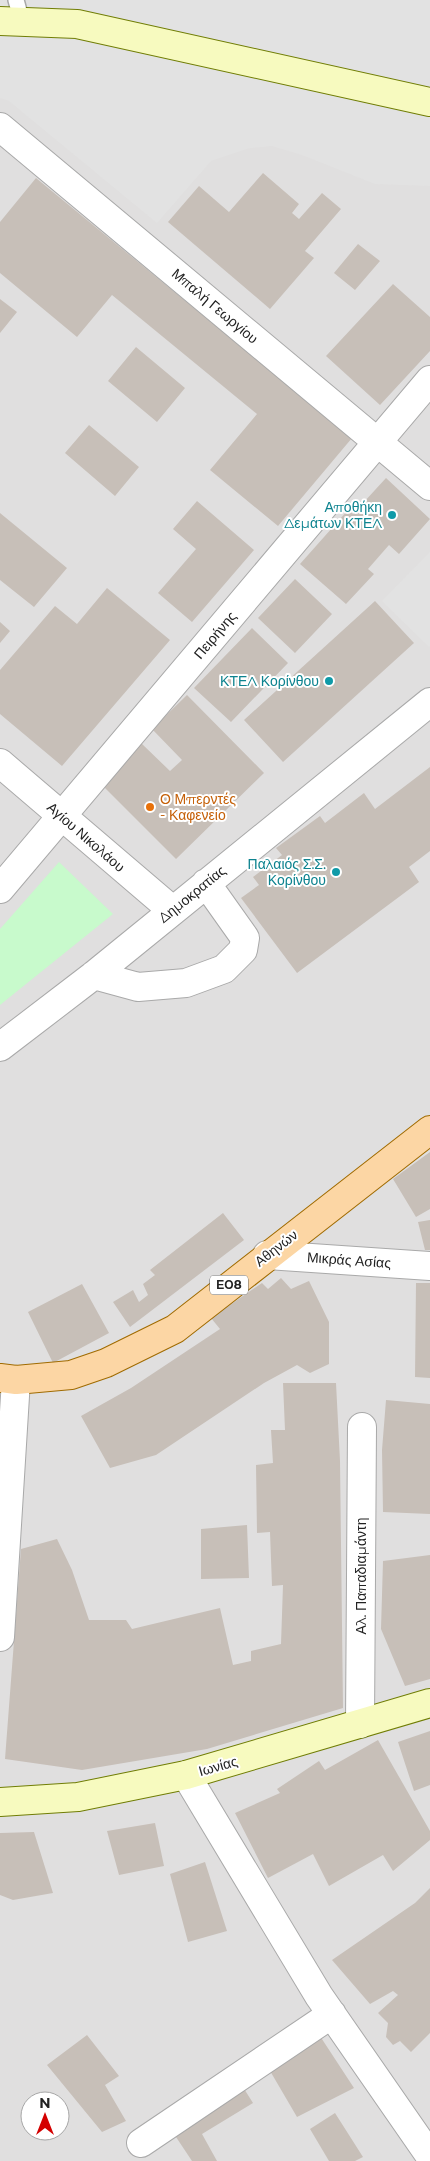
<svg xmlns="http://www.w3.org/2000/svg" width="430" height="2161" viewBox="0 0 430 2161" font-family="Montserrat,sans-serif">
	<rect width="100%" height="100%" fill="#f2efe9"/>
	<!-- residential -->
	<path fill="#e0dfdf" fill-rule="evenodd" d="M0,95L430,150V2161H0ZM30,2101H60V2131H30Z"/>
	<!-- park -->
	<path fill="#c8facc" d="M59,862L113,914L0,1005V929Z"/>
	<!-- parking -->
	<path fill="#e2e2e2" d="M0,0H430V186L375,184L302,155L272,146L250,148L211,161L157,223L9,101L0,98Z
		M430,552V646L429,647L382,601Z"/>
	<!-- building -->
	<path fill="#c7bfb8" d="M263,173L299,204L292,213L299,219L322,193L341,209L305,251L314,258L270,309L168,222L199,186L229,212Z
		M36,178L352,438L278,526L210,470L257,414L112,295L77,337L0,273V222Z
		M358,244L380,261L355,290L334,273Z
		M393,284L430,317V351L380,405L326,356Z
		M0,299L17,312L0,333Z
		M136,347L185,388L157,422L108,381Z
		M89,425L139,467L115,496L65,453Z
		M386,478L430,519L399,554L389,545L368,569L374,574L346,604L300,564L348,510L353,514Z
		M197,501L254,550L192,622L158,593L196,549L173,529Z
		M0,513L67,568L34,607L0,580Z
		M295,579L332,614L295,653L258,618Z
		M107,588L170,640L62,766L0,714V670L55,606L77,624Z
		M375,601L414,643L283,762L244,720Z
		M0,622L10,631L0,643Z
		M252,628L288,663L231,722L194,688Z
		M187,695L264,773L176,859L100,783L141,743L170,771L182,760L152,729Z
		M430,767V851L409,867L419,882L297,973L241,898L259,885L253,877L282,855L276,848L320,816L325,823L364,793L375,809Z
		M430,1152V1209L416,1217L393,1179Z
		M223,1213L244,1240L130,1327L113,1302L133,1290L139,1302L148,1295L143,1284L155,1275L150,1270Z
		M430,1220V1250H425L418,1222Z
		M281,1278L291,1289L309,1281L329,1322V1364L310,1373L297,1365L264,1383L156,1455L110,1468L81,1416L131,1388L220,1329L211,1318L262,1283L268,1289Z
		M416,1283H430V1378L415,1377Z
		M82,1284L109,1333L53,1363L28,1312Z
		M283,1383H336L340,1461L343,1708L207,1749L82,1770L5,1759L21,1549L57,1539L72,1570L89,1620H126L132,1629L220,1608L233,1665L251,1661V1651L281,1644L283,1585L272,1586L270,1532L257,1533L256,1465L273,1463L271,1430H285Z
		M386,1400L430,1404V1514L383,1512L382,1450Z
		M247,1525L249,1578L201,1579V1529Z
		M430,1555V1679L405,1686L381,1629L383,1561Z
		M430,1731V1785L414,1791L398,1742Z
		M378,1740L430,1831V1840L393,1871L383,1855L329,1886L313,1854L268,1878L235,1813L280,1793L277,1789L319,1761L325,1770Z
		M155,1823L164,1866L119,1875L107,1831Z
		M34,1832L53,1893L13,1900L0,1895V1833Z
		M205,1862L227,1931L188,1942L170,1874Z
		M430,1888V2033L411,2052L400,2041L393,2045L386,2037L388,2023L378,2013L398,1995L393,1991L370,2004L332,1960L415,1903Z
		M318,2033L354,2088L297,2117L266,2064Z
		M87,2035L119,2076L105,2085L126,2121L102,2132L47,2065Z
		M241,2084L253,2103L202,2134L217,2161H192L172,2131Z
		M335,2113L363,2157L355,2161H329L310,2129Z"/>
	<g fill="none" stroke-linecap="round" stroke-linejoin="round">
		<!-- lane casing -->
		<g stroke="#a9a9a9" stroke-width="18">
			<path id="lane" d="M16,0L22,22"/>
		</g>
		<!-- street casing -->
		<g stroke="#a9a9a9" stroke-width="30">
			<path id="street" d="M0,127L430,486
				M0,763L172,910
				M0,889L430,380
				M94,975L138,987L186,983L224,969L243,950L245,938L206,883
				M0,1047L94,975L430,702
				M267,1255L430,1266
				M0,1637L16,1380
				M360,1724L362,1427
				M186,1775L319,1996L430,2156
				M141,2143L332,2014"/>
		</g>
		<!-- secondary casing -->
		<g stroke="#707d05" stroke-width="30">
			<path id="secondary" d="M0,21L77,24L430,102
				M0,1802L78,1797L186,1775L430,1703"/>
		</g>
		<!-- primary casing -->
		<g stroke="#a06b00" stroke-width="30">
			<path id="primary" d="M0,1378L16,1380L71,1375L106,1363L175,1329L430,1130"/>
		</g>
		<!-- lane -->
		<use href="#lane" stroke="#fff" stroke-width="15"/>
		<!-- street -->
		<use href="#street" stroke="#fff" stroke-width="28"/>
		<!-- secondary -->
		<use href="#secondary" stroke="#f7fabf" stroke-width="28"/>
		<!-- primary -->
		<use href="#primary" stroke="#fcd6a4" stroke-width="28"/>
	</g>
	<!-- markers -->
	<g fill="#0f9aa8" stroke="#fff" stroke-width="2">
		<circle cx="392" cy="515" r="5"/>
		<circle cx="329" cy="681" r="5"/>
		<circle cx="336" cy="872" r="5"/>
	</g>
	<circle fill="#e8710a" stroke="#fff" stroke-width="2" cx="150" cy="807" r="5"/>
	<g text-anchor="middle" stroke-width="4" stroke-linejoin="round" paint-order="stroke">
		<!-- shield labels -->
		<rect fill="#fff" stroke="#646464" stroke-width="1" x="210" y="1275.5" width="38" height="19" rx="4"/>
		<g font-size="12" font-weight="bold" fill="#222">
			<text x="229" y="1289">ΕΟ8</text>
		</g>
		<!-- street labels -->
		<g font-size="14" fill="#222" stroke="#fff">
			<text transform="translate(215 306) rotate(40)" y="5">Μπαλή Γεωργίου</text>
			<text transform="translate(215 635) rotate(-50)" y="5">Πειρήνης</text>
			<text transform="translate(86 837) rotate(41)" y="5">Αγίου Νικολάου</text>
			<text transform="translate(192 894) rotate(-39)" y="5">Δημοκρατίας</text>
			<text transform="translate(276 1248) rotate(-38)" y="5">Αθηνών</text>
			<text transform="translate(349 1260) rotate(4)" y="5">Μικράς Ασίας</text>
			<text transform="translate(361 1576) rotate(-90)" y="5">Αλ. Παπαδιαμάντη</text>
			<text transform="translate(218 1766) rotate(-16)" y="5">Ιωνίας</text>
		</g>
		<!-- culture labels -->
		<g font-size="14" fill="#0d838f" stroke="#fff" text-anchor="end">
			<text x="382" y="512">Αποθήκη<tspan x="382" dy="16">Δεμάτων ΚΤΕΛ</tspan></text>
			<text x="319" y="686">ΚΤΕΛ Κορίνθου</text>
			<text x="326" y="869">Παλαιός Σ.Σ.<tspan x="326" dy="16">Κορίνθου</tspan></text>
		</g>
		<!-- food labels -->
		<g font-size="14" fill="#c56008" stroke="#fff" text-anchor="start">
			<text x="160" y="804">Ο Μπερντές<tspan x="160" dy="16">- Καφενείο</tspan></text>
		</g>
	</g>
	<!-- north arrow -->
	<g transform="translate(45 2116)"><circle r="24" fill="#ffffff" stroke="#a7a7a7"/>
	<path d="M0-4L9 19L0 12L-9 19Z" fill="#d40000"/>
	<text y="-8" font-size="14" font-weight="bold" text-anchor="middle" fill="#222222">N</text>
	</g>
</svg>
